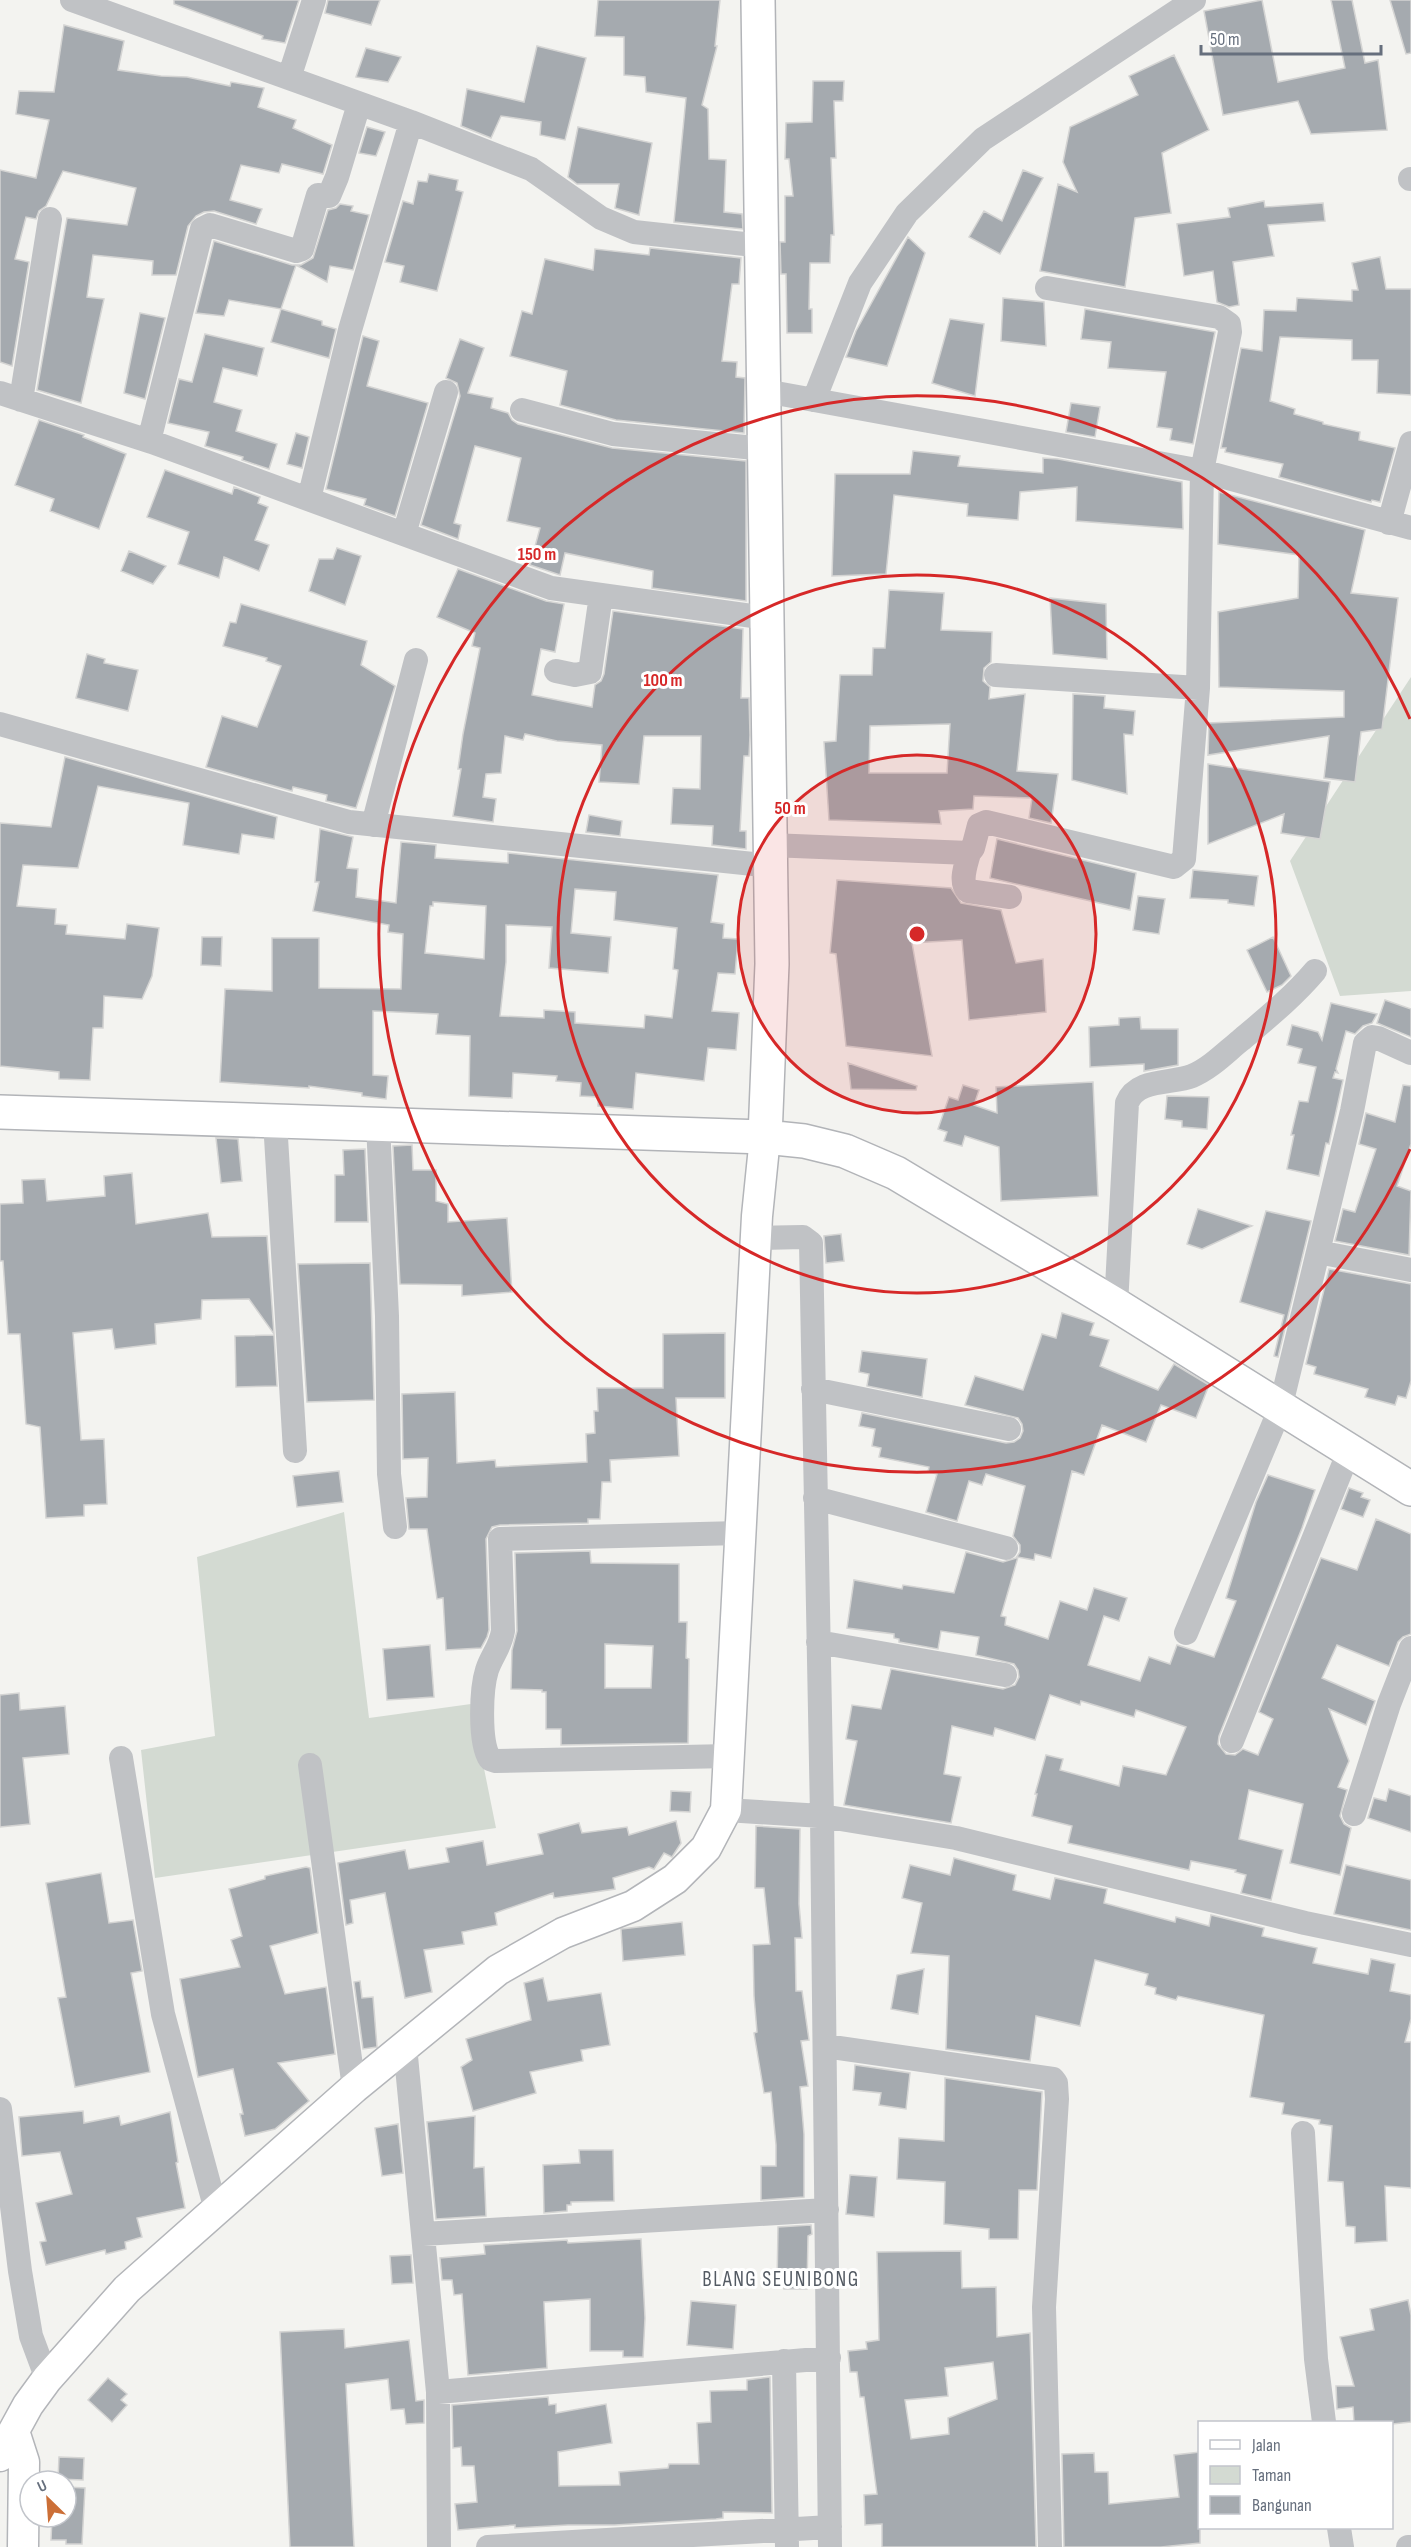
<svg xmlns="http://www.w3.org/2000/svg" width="1411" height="2547" viewBox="0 0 1411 2547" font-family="'Sofia Sans Condensed',sans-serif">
	<rect width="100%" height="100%" fill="#f3f3f0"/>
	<!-- green -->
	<path fill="#d3dad2" d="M1411,677V991L1340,996L1290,861Z
		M344,1512L369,1718L471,1704L496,1828L155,1878L141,1750L215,1736L197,1557Z"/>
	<!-- building -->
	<path fill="#a5aaaf" stroke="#d4d4d3" stroke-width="1.5" fill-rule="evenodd" d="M174,0H299L285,43L262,39L263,36L174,4Z
		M328,0H380L371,25L325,13Z
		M598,0H720L715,46H717L702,105L708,109L709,159L726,160L724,212L742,214L743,229L674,222L686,98L646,92L645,77L624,75V37L595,36Z
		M1262,0L1278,82L1345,68L1331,0H1352L1365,63L1378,60L1387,130L1311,134L1298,101L1223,115L1204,11Z
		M1390,0H1411V53L1406,54Z
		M64,25L124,41L118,70L161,76L187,77L230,86L231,82L264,88L258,107L296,120L293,128L332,145L323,174L282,164L279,173L241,165L230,200L262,209L256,224L214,211L204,212L196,216L188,226L176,275H152L153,261L93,255L87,297L104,299L81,403L37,390L67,218L127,225L136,188L63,171L46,206L39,211L36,219L26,217L15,259L29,262L12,366L0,362V170L36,178L49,120L16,114L19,91L54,92Z
		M537,46L586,58L565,140L540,135L541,122L501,116L491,138L461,126L467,89L524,102Z
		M366,48L401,57L388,82L356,77Z
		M1174,55L1209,130L1162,153L1171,213L1135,218L1125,287L1040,271L1058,184L1077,192L1063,162L1070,127L1138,95L1129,76Z
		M813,81H844L843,101H834L836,158H831L834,235H831L830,263H810L809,309H812V333H787L786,274H781L780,242H785V196H793L789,159H785L786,123L812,122Z
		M367,127L385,132L376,156L359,153Z
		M578,127L652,143L639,215L615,208L619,184H577L568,177Z
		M1023,170L1043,178L1000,254L969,237L984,211L1002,221Z
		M429,174L458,180L456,190L463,192L437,291L400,282L404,266L385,262L403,201L413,204L418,181L427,182Z
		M1264,201L1265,207L1323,203L1325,221L1268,225L1274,256L1233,262L1239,305L1229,307L1217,302L1213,271L1184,276L1177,224L1230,217L1228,208Z
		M340,204L353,206L351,211L369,215L353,270L330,266L327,282L296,265L281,309L229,300L224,316L196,313L214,241L292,265H301L313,258L328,210L336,208Z
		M908,237L925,253L887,366L846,357L856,331Z
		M650,248L741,258L739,284H732L722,361L737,362L736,377L745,378L744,433L616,420L560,405L567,371L510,356L522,311L532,314L545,259L593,270L595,249L649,255Z
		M1380,257L1386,289H1411V395L1377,393L1378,360H1352V340L1280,337L1270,401L1295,409L1294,414L1323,422V424L1360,432L1359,440L1395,448L1380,502L1372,500L1371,502L1279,477L1283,464L1225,452L1226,448H1221L1241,348L1262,351L1264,310L1296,311L1297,298L1352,301V290H1358L1352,263Z
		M1003,298L1044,302L1046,346L1001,341Z
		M281,309L322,321V325L336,329L329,358L271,342Z
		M1085,309L1215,332L1193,444L1170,440L1172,429L1157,427L1166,372L1108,368L1111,342L1081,339Z
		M140,313L165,318L145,399L124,393Z
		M950,319L984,324L975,396L932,383Z
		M205,334L264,348L257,376L223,368L214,402L242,410L236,431L277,444L269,469L242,460L243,457L205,446L209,432L168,423L179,379L192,382Z
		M363,336L379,341L367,386L428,403L395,516L364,505L366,499L326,489Z
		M460,339L484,348L468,393L493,398L491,408L508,413L512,420L518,424L612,448L746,461V601L652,588L653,571L565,553L560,575L530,565L540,528L507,521L521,458L495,451L475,446L454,523L461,525L458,539L421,525L460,396L457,383L446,378Z
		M1071,403L1100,407L1095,437L1066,432Z
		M39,420L84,435L83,437L126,454L99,529L50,511L54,499L15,485Z
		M296,433L309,437L302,468L287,464Z
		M913,451L960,456L958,466L1043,473V458L1058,459L1182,482L1183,529L1076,521L1077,487L1020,492L1018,520L967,516L968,504L894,495L886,574L832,576L835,474H910Z
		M165,470L232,494L234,487L260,497L258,503L268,507L255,540L269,545L259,571L224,557L219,578L178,564L189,532L147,517Z
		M1219,492L1365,530L1351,593L1398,598L1382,729L1361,732L1355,782L1324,778L1329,736L1208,755L1209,723L1344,717V691L1219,687L1218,612L1298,598L1299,555L1218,544Z
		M337,548L361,556L345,605L309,591L319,559H333Z
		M129,551L166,566L153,584L121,571Z
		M458,569L546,601L564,604L555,652L541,649L532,695L592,707L595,685L601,681L604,674L613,611L743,629L741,698H749L750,735L749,756H744L740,831H746V849L712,845L713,826L671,824L673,788L700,789L701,736H644L639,784L599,782L602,745L557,741L525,734L523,740L505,736L501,773L486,774L483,797L496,799L493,822L453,816L461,769H458L463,734L480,648L472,646L475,633L437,617Z
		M889,590L944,593L941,630L992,632L991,662L984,668L983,681L990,687L989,699L1025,694L1017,771L1058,774L1051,823L1029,818L1032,798L974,796L973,809L939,811L941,824L829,820L824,742L836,741L840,675H872L873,648H885ZM950,724L947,773H869L870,726Z
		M1050,598L1106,604L1107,659L1053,654Z
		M241,604L367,641L361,665L395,686L356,808L326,801L327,795L293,787L292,791L206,767L222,716L257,727L281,666L266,661L267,658L223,646L230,622L236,623Z
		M87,654L105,659L104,663L138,670L128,711L76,698Z
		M1073,694L1105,696L1104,708L1135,711L1133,735L1124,734L1127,794L1072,780Z
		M65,757L277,817L274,839L242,834L239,854L183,845L189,803L98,786L78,868L23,865L17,906L56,909L55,924L67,925L66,934L125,939L127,924L159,928L152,976L142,999L104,996L103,1028H93L90,1080L59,1079V1072L0,1066V823L51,827Z
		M1208,764L1330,782L1320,839L1281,833L1284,814L1208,844Z
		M589,815L622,821L620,836L586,832Z
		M320,829L353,837L347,868L358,869L356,897L396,903L401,842L436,845L435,858L508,863V853L718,875L711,922L724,924L723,938L738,939L735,974L718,973L712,1011L739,1013L736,1050L708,1048L704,1081L636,1073L633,1109L598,1106V1097L580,1096L581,1083L556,1081L557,1076L513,1073L512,1098L469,1096L470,1036L436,1034L438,1014L373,1011V1075L388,1076L386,1099L362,1096V1093L309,1086V1088L220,1082L225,989L272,991V938H319V988L401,989L403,934L388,932L389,925L313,911L319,882H315ZM575,889L616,892L614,920L677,928L673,969L678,970L672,1018L645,1015L644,1028L575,1023V1012L544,1010V1018L500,1016L506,962V925L552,927L549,968L608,973L611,937L571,933ZM433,902L486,906L484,959L425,953L430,906H433Z
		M997,839L1136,873L1130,910L990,878Z
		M1193,870L1258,876L1254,906L1228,903V900L1190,898Z
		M837,880L951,888L961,903L1001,910L1016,963L1043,959L1046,1012L969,1020L962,940L912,943L932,1056L846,1046L836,954L830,953Z
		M1138,896L1165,899L1159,934L1133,930Z
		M202,937H222L221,966L201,965Z
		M1273,937L1291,976L1282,985L1267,992L1247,950Z
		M1385,1000L1411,1009V1037L1377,1023Z
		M1331,1003L1377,1014L1372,1023L1363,1026L1355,1034L1346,1031L1336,1069L1338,1073L1335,1072L1333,1078L1343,1080L1329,1144L1326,1143L1319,1176L1287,1169L1294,1135H1291L1299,1101L1308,1102L1316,1067L1298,1063L1302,1049L1287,1045L1292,1025L1318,1032L1322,1040Z
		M1140,1017L1141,1029H1178V1065L1144,1071V1064L1090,1067L1089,1027L1119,1025V1018Z
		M848,1063L917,1086L916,1090L851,1089Z
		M1093,1082L1098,1196L1001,1201L999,1147L965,1136L962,1146L944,1141L947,1132L938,1129L949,1097L958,1100L963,1085L979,1090L974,1105L997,1113L996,1087Z
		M1403,1085L1411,1086V1144L1397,1186L1411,1191L1409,1255L1335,1241L1343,1209L1355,1212L1376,1149L1359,1144L1366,1113L1395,1122Z
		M1167,1096L1209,1097L1207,1129L1182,1127V1121L1165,1119Z
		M216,1138L238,1139L242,1181L221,1183Z
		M412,1145L413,1170H436V1201L448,1204V1222L507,1218L512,1292L462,1296V1285L400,1284L393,1146Z
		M365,1149L368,1222H335V1175H344L343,1150Z
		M132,1173L136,1224L208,1213L212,1237L267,1236L274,1334L249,1299L202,1300L201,1319L155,1324L156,1344L115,1349L112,1329L73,1333L81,1440L104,1439L107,1504L84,1505V1516L46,1518L40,1427L26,1424L20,1334H8L3,1261H0V1204L23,1203L22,1180L45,1179L47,1201L105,1196L104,1176Z
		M1198,1209L1252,1226L1202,1249L1187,1244Z
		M1266,1211L1311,1221L1278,1357L1274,1356L1284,1315L1240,1302Z
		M841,1234L844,1261L826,1263L824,1236Z
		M370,1263L374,1400L307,1402L298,1264Z
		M1329,1269L1411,1284V1381L1406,1398L1398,1396L1395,1405L1365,1397L1368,1389L1314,1374L1316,1367L1306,1364Z
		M1062,1313L1094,1323L1090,1335L1109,1340L1100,1366L1158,1390L1174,1364L1209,1385L1196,1418L1161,1405L1146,1442L1102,1425L1084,1475L1072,1471L1051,1558L1035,1554L1034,1560L1018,1557L1001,1616L1006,1617L1005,1625L1048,1639L1060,1601L1087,1610L1094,1588L1127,1598L1119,1621L1104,1616L1088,1665L1140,1681L1149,1657L1170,1664L1177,1645L1214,1657L1236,1601L1226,1598L1256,1502L1268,1475L1315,1490L1302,1528L1219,1736L1218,1744L1226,1754L1235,1755L1243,1749L1258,1755L1273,1719L1259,1712L1321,1558L1357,1570L1376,1519L1411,1534V1634L1403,1637L1398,1642L1389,1666L1337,1645L1322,1678L1375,1701L1366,1725L1329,1709L1349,1761L1338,1787L1347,1790L1340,1816L1344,1824L1351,1828L1340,1875L1290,1863L1303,1804L1249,1790L1239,1839L1283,1850L1271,1900L1241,1893L1246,1875L1235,1872L1236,1870L1191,1861L1189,1870L1068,1843L1072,1826L1032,1816L1037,1794H1035L1046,1755L1063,1759L1060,1770L1119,1786L1123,1766L1166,1775L1186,1727L1136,1710L1134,1717L1081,1701L1080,1705L1050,1695L1035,1740L995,1728L993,1736L952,1726L944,1774L961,1777L951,1823L844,1805L857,1741L846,1739L852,1705L881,1709L891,1669L1003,1689L1015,1685L1019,1677L1018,1670L1014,1664L976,1655L979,1637L941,1631L938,1649L899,1642V1639L894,1638V1634L847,1628L854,1580L902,1589L903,1585L954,1593L966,1552L1003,1562L1016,1558L1020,1552V1545L1013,1536L1025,1486L986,1474L982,1485L969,1481L957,1521L926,1512L937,1474L928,1472L929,1467L879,1457L881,1448L872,1446L875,1429L859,1426L862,1413L1006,1443L1014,1442L1020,1438L1023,1431L1022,1424L1018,1418L965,1405L975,1376L1023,1390L1042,1334L1056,1338Z
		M725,1333V1398H676L679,1456L610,1460L611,1482H602L600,1519H588V1523L500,1525L492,1527L486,1539L489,1630L487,1637L481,1648L446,1650L443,1598L437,1599L427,1529H409L406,1498L427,1497L428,1458L403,1459L402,1394L455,1392L457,1463L495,1460L496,1467L587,1462L586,1434L595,1433L594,1411H598L597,1388H663V1334Z
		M274,1335L277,1386L236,1387L235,1336Z
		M862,1351L927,1359L922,1397L867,1386L869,1374L859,1372Z
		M339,1471L343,1502L297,1507L293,1476Z
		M1349,1488L1363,1493L1361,1497L1370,1500L1363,1517L1341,1509Z
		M590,1551L591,1563L679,1564V1622H687L686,1658L689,1659L688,1743L561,1745V1729H546V1692H542V1690L511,1689L512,1650L517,1631L515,1553ZM605,1644L653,1646L651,1688H605Z
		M430,1645L434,1697L387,1700L383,1649Z
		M19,1693L20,1710L65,1706L69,1754L23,1758L30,1824L0,1827V1695Z
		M1389,1789L1411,1796V1832L1368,1818L1374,1798L1386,1801Z
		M671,1791L691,1792L690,1812L670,1811Z
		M676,1821L681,1843L672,1857L664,1853L654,1869L649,1867L613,1878L615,1889L554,1898L553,1893L495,1913L497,1925L462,1932L464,1944L424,1950L432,1992L405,1998L385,1893L350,1900L353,1923L346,1925L338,1863L405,1850L409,1869L449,1862L446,1848L483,1841L487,1865L543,1854L538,1834L579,1823L582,1833L627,1827L629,1835Z
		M756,1826L800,1829L799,1904L802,1938H795L796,1991H802L809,2040L801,2041L808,2086L800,2087L804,2134V2197L761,2200V2166H776V2145L771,2092L764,2093L754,2033L757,2032L754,1996L753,1945L770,1944L764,1888H755Z
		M954,1858L1016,1875L1013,1890L1050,1899L1055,1878L1107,1889L1104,1903L1175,1922L1176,1917L1209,1926L1211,1915L1264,1928L1262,1936L1317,1948L1313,1963L1368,1974L1371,1959L1395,1964L1390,1991L1411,1995V2019L1405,2042H1411V2188L1385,2186L1387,2241L1355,2243V2227L1346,2226L1343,2182L1328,2181L1332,2126L1319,2124L1320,2120L1282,2114L1284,2103L1250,2097L1264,2015L1178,1996L1176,2000L1155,1994L1156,1988L1145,1985L1148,1974L1095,1960L1080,2026L1036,2016L1030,2061L946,2049L949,1956L911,1953L922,1903L902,1898L910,1865L950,1875Z
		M1346,1865L1411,1880V1930L1334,1914Z
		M306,1867L310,1868L318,1933L270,1946L285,1994L326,1987L335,2054L278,2063L309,2101L275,2129L245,2136L240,2114H243L233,2069L198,2077L180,1979L240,1967L231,1940L242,1936L229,1889L265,1879V1876Z
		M101,1873L109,1923L133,1920L142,1971L131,1973L150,2072L75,2087L58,1998L66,1997L46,1883Z
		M682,1922L685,1955L623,1961L621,1929Z
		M924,1969L918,2014L891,2009L897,1975Z
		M543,1978L548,2001L601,1993L610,2045L581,2050L583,2061L530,2072L536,2093L473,2111L461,2067L472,2060L466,2039L531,2020L524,1983Z
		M360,1981L362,1998L373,1997L377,2047L363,2049L354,1982Z
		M855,2065L910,2073L906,2109L879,2105L881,2093L853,2090Z
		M945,2078L1042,2092L1037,2190H1019L1018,2239H989V2229L944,2224L945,2182L897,2179L899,2138L944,2141Z
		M83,2111L84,2123L119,2116L121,2125L170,2112L178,2162L176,2163L185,2208L137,2218L142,2237L125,2242L126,2249L106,2254L105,2250L46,2265L40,2242L46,2241L36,2203L72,2194L60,2152L22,2156L19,2117Z
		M475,2116L474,2168L484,2167L486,2216L436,2219L427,2122Z
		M398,2124L403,2173L382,2176L375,2128Z
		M579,2150H613L614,2201L571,2202V2205H567V2211L544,2213L543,2165L580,2163Z
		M850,2175L877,2177L874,2217L846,2214Z
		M811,2225L812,2234L808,2236L807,2289H784L782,2284H777L778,2227Z
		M641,2239L645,2318L643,2357H623V2351H590V2299L544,2302L547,2368L468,2375L462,2294L454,2295L452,2280H442L440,2258L485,2254L484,2245L567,2240L568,2243Z
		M961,2251L962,2288L996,2287L997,2337L1030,2333L1036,2547H882V2524L865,2525L864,2495L877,2494L864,2397H860L857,2372H850L848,2351L867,2349L866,2342L879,2340L877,2252ZM993,2362L997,2399L948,2418L949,2434L911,2439L905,2400L948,2396L945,2368Z
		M411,2255L413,2283L392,2284L390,2256Z
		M1408,2300L1411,2315V2422L1392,2424L1354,2422L1353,2407L1337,2409L1336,2386H1354L1340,2337L1374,2330L1370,2309Z
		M691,2301L736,2305L733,2349L687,2345Z
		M344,2329L345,2348L409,2340L416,2401L424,2400V2423L406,2424L404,2409L391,2410L388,2379L346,2384L354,2547H290L280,2332Z
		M770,2377L772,2513L723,2512V2518L716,2519L615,2525H568L515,2528V2525L458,2530L455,2504L477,2502L474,2466H462L461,2447L453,2448L452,2405L548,2397L549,2405L556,2404V2413L606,2404L612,2443L558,2452L559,2486L620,2485L619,2472L668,2468L669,2464H699L697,2423L711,2422L710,2391L747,2390V2380Z
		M108,2378L127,2394L121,2400L127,2405L112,2422L88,2400Z
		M1200,2452V2543L1161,2547H1064L1062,2454L1094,2453L1095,2472H1108L1109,2504L1179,2497L1174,2455Z
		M59,2457L84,2458L83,2480L58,2479Z
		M66,2487L85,2488L82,2544H66V2540H51L52,2517H66Z"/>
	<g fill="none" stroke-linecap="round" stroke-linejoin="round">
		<!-- major casing -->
		<g stroke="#b3b5b9" stroke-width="33">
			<path id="major" d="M14,2431L24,2462L23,2547
				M0,2456L28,2405L47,2379L127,2289L354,2088L498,1970L563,1933L633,1906L675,1879L706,1848L726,1810L757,1216L765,1137"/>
		</g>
		<!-- highway casing -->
		<g stroke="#b2b4b8" stroke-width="36">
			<path id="highway" d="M758,0L772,964L765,1137
				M0,1112L765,1137L804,1141L845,1151L896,1173L1116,1305L1411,1489"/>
		</g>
		<!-- minor -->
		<path stroke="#c0c2c5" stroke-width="24" d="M72,0L411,122L531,169L601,218L634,232L763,246
			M289,78L314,0
			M1410,179H1411
			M765,391L1202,471L1411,528
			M0,393L152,442L551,588L766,618
			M21,400L50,219
			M814,400L860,283L907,213L983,139L1194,0
			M522,410L613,434L765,449
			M149,441L202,229L210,225L296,251L302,249L318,195L329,196L337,177L359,104
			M309,499L350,330L411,122
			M1389,523L1411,443
			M404,534L446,392
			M556,671L575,675L590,672L601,595
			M996,675L1198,688
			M0,724L349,822L772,866
			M373,825L416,660
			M770,845L969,853C966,865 959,882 968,891L1010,897
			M969,853L973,848L979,825L986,822L1174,867L1184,859L1198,688L1202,471L1230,332L1229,324L1219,317L1047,288
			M275,1121L295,1451
			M378,1124L387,1316L389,1474L395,1527
			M756,1238L803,1237L811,1243L822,1816L830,2547
			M1318,1252L1411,1270
			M1116,1305L1127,1103C1137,1078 1172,1084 1192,1076C1211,1068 1226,1052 1241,1040C1267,1018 1293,997 1315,971
			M813,1389L1009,1429
			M815,1498L1006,1548
			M1186,1633L1280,1409L1352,1111L1365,1043L1372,1037L1378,1038L1411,1053
			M818,1642L1005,1675
			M1232,1741L1349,1451
			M729,1756L496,1761L490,1759C479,1743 481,1689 487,1670C492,1655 500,1648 503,1631L500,1539L740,1533
			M121,1758L163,2014L216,2210
			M310,1765L354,2088
			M726,1810L822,1816L956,1838L1305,1923L1411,1945
			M1354,1814L1389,1704L1411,1648
			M405,2046L438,2392L439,2547
			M825,2046L1053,2079L1056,2083L1057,2099L1044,2307L1050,2547
			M0,2109L20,2271L31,2336L47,2379
			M1303,2133L1316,2359L1324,2422
			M423,2234L827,2210
			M784,2361L787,2547
			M438,2392L829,2358
			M1339,2528L1342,2547
			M488,2547L830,2527
			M1408,2547H1411"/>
		<!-- major -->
		<use href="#major" stroke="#fff" stroke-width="30"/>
		<!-- highway -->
		<use href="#highway" stroke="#fff" stroke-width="33"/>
	</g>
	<!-- distance rings -->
	<circle cx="917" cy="934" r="179" fill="#d62828" fill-opacity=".12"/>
	<g fill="none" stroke="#d62828" stroke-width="3">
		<circle cx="917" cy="934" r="179"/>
		<circle cx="917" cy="934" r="359"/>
		<path d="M1410 1149A538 538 0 1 1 1410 719"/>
	</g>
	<g text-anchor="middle" stroke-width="6" stroke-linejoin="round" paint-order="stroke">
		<!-- quarter labels -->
		<g font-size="21" letter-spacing="1.5" fill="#535a63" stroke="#fff">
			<text x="781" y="2286">BLANG SEUNIBONG</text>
		</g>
	</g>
	<circle cx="917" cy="934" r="9" fill="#d62828" stroke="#fff" stroke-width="3"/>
	<g font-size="18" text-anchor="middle" font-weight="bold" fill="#d62828" stroke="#fff" stroke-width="6" stroke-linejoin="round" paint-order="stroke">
		<text x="537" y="560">150 m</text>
		<text x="663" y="686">100 m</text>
		<text x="790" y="814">50 m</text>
	</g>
	<!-- legend -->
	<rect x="1198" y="2421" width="195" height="108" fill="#ffffff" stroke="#c2c5cb" stroke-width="1.5"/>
	<rect x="1210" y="2440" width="30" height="9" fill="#ffffff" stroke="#c2c5cb" stroke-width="1.5"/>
	<text x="1252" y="2451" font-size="18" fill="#666f7d">Jalan</text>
	<rect x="1210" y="2466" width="30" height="18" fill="#d3dad2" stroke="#c2c5cb" stroke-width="1.5"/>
	<text x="1252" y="2481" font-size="18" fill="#666f7d">Taman</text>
	<rect x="1210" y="2496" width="30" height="18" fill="#a5aaaf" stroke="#c2c5cb" stroke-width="1.5"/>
	<text x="1252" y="2511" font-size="18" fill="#666f7d">Bangunan</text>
	<!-- north arrow -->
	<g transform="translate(48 2499) rotate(335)"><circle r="28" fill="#ffffff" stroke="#c2c5cb" stroke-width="1.5"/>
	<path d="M0-4.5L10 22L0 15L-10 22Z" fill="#cc6f37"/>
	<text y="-9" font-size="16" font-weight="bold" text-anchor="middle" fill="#666f7d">U</text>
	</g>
	<!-- scale -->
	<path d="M1201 45v9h180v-9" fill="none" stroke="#666f7d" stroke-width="3"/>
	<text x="1210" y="45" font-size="18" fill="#666f7d" stroke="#ffffff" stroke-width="4.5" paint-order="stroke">50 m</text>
</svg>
